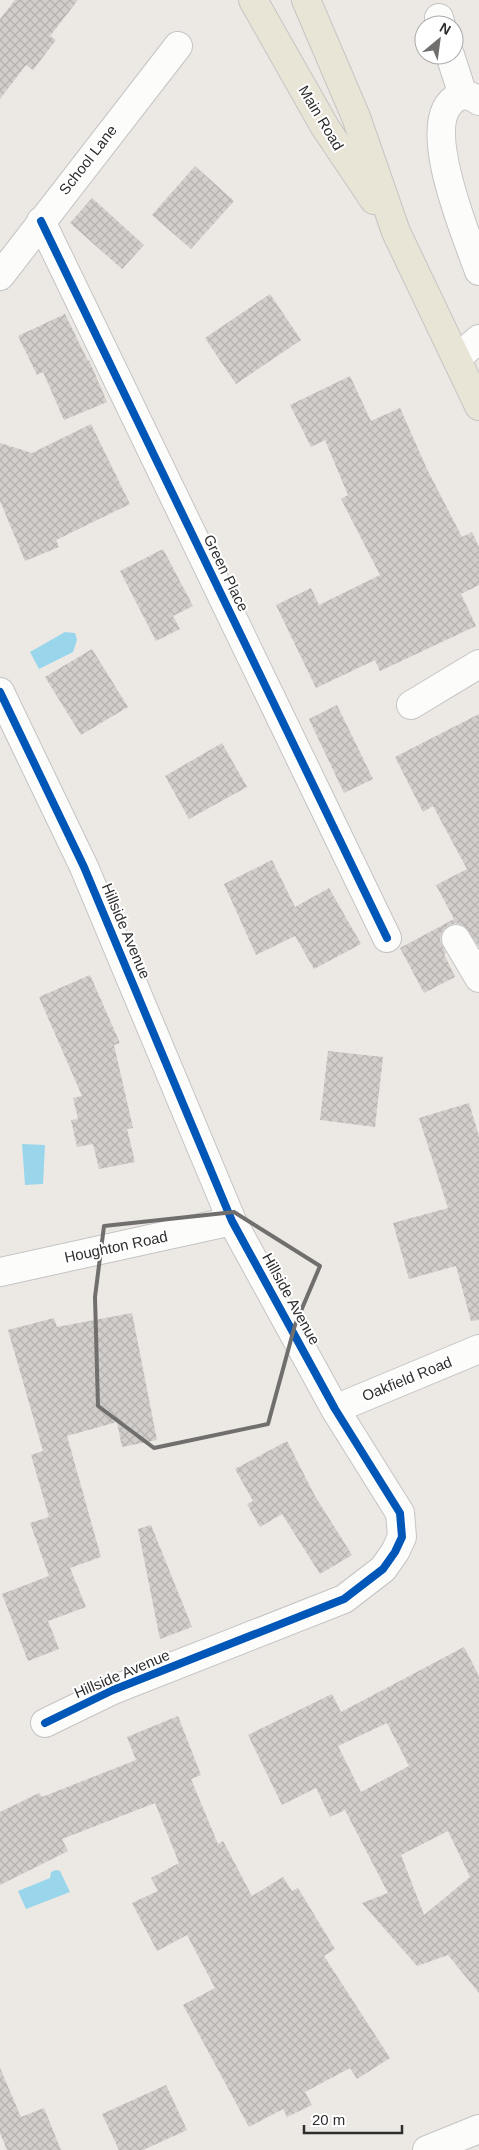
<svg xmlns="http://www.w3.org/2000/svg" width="479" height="2150" viewBox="0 0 479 2150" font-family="Helvetica,sans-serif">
	<defs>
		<pattern id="building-cross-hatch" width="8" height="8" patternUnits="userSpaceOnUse" patternTransform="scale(1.25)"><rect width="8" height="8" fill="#d1cecb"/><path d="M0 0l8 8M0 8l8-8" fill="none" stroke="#b4b1af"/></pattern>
	</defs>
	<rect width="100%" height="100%" fill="#ece8e4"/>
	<!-- water -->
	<path fill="#99d6ec" d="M65,632L75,633L77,640L73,652L39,669L30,652Z
		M22,1144L45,1145L43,1184L25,1185Z
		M56,1870L60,1871L70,1892L26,1909L18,1891L50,1878L51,1872Z"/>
	<!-- building -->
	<path fill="url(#building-cross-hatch)" fill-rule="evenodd" d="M15,0H78L50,36L56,40L33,70L26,65L0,99V19Z
		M195,166L234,201L191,249L152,215Z
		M92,198L144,245L122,269L70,223Z
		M270,294L301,340L236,384L205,338Z
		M65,314L88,361L89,360L107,402L64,420L43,372L37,375L18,336Z
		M350,376L371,421L400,408L427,469L462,537L472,532L479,547V585L461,594L476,626L380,671L375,660L316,688L276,605L311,588L319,605L380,575L341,499L348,495L325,440L311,447L290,405Z
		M91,424L130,504L56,540L59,547L25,561L0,501V443L32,453Z
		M163,549L193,606L173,616L180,629L156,641L120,571Z
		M92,649L128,707L81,735L45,677Z
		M337,705L373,779L344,793L309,719Z
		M479,714V947L464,926L456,923L448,926L442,932L440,940L446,953L444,954L455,977L424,993L400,948L454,919L436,885L467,869L433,806L423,812L395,757Z
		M222,743L247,787L189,819L165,776Z
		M272,860L295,907L329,888L361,944L314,969L295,936L256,955L224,884Z
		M90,975L120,1043L114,1045L133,1128L127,1129L135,1162L99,1169L93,1144L77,1147L71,1120L78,1119L73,1098L82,1096L39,997Z
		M328,1051L383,1057L375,1127L320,1120Z
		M469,1103L479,1136V1320L471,1321L456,1266L409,1279L393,1223L448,1208L419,1118Z
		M132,1313L157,1440L122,1447L117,1422L67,1436L101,1557L70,1568L86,1607L48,1621L59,1649L28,1661L2,1594L49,1576L30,1523L49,1517L31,1455L43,1451L8,1330L54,1318L57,1327Z
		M287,1441L315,1496L352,1555L320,1574L282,1514L260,1527L247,1504L253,1501L235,1469Z
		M151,1525L192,1627L160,1639L138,1529Z
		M464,1647L479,1676V1993L448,1955L417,1966L362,1903L388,1893L345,1810L330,1817L316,1788L282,1805L248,1735L332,1694L341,1712ZM387,1723L409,1766L361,1792L338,1746ZM448,1831L470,1877L424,1915L401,1855Z
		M178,1716L201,1775L191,1779L218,1844L223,1841L252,1896L283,1877L292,1891L298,1888L335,1949L324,1956L390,2058L357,2079L350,2068L305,2092L312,2105L287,2117L283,2109L249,2127L183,2005L215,1988L187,1935L157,1951L132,1903L158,1891L151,1878L179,1863L155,1803L62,1839L68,1851L0,1885V1812L39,1793L42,1797L136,1760L127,1737Z
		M0,2068L21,2117L44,2108L61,2150H7L0,2133Z
		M166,2085L187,2130L143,2150H119L102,2114Z"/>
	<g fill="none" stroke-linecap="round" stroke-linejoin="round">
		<!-- minor casing -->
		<g stroke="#c5c4c5" stroke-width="30">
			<path id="minor" d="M439,18L441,25
				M450,55L463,95
				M479,101C472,96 467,94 458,97C415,118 468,239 479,271
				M41,221L387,938
				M0,276L178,46
				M457,358L479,339
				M0,692L84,867L232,1221L335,1409L400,1513L402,1537L395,1552L383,1569L344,1599L113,1690L45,1723
				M411,705L479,664
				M456,939L479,978
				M0,1272L232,1221
				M335,1409L479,1349
				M427,2150L479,2129"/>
		</g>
		<!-- major casing -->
		<g stroke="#c6c5c4" stroke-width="30">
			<path id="major" d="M253,0L325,127L374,200
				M306,0L356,117L396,232L479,406"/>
		</g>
		<!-- minor -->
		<use href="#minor" stroke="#fcfcfb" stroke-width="28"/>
		<!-- major -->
		<use href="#major" stroke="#e8e4d6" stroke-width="28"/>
		<!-- cycleway casing -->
		<g stroke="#fff" stroke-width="11">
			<path id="cycleway" d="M41,221L387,938
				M0,692L84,867L232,1221L335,1409L400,1513L402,1537L395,1552L383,1569L344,1599L113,1690L45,1723"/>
		</g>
		<!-- cycleway -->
		<use href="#cycleway" stroke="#0057b8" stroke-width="8"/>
	</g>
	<!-- marked area -->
	<path fill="none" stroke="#706f6e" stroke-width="4" stroke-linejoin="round" d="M234,1212L320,1266L295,1325L268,1424L154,1448L98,1406L95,1297L104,1226Z"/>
	<g text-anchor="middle" stroke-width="4" stroke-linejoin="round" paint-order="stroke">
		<!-- street labels -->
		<g font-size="15" fill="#2e2e2e" stroke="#fff">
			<text transform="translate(321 118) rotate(59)" y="5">Main Road</text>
			<text transform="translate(88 160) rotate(-52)" y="5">School Lane</text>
			<text transform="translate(226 573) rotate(64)" y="5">Green Place</text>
			<text transform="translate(126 931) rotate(67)" y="5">Hillside Avenue</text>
			<text transform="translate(116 1247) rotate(-12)" y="5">Houghton Road</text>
			<text transform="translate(291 1299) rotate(61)" y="5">Hillside Avenue</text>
			<text transform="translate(407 1379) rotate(-22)" y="5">Oakfield Road</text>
			<text transform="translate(122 1674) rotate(-23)" y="5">Hillside Avenue</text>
		</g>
	</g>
	<!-- north arrow -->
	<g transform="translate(439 40) rotate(29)"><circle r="24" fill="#ffffff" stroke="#ababab"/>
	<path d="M0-4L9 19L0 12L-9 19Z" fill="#706f6e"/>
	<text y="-8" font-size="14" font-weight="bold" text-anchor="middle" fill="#2e2e2e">N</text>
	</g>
	<!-- scale -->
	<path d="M304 2125v8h98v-8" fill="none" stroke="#2e2e2e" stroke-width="2.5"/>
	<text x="312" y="2125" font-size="15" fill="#2e2e2e" stroke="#ffffff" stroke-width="4" paint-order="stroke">20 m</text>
</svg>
